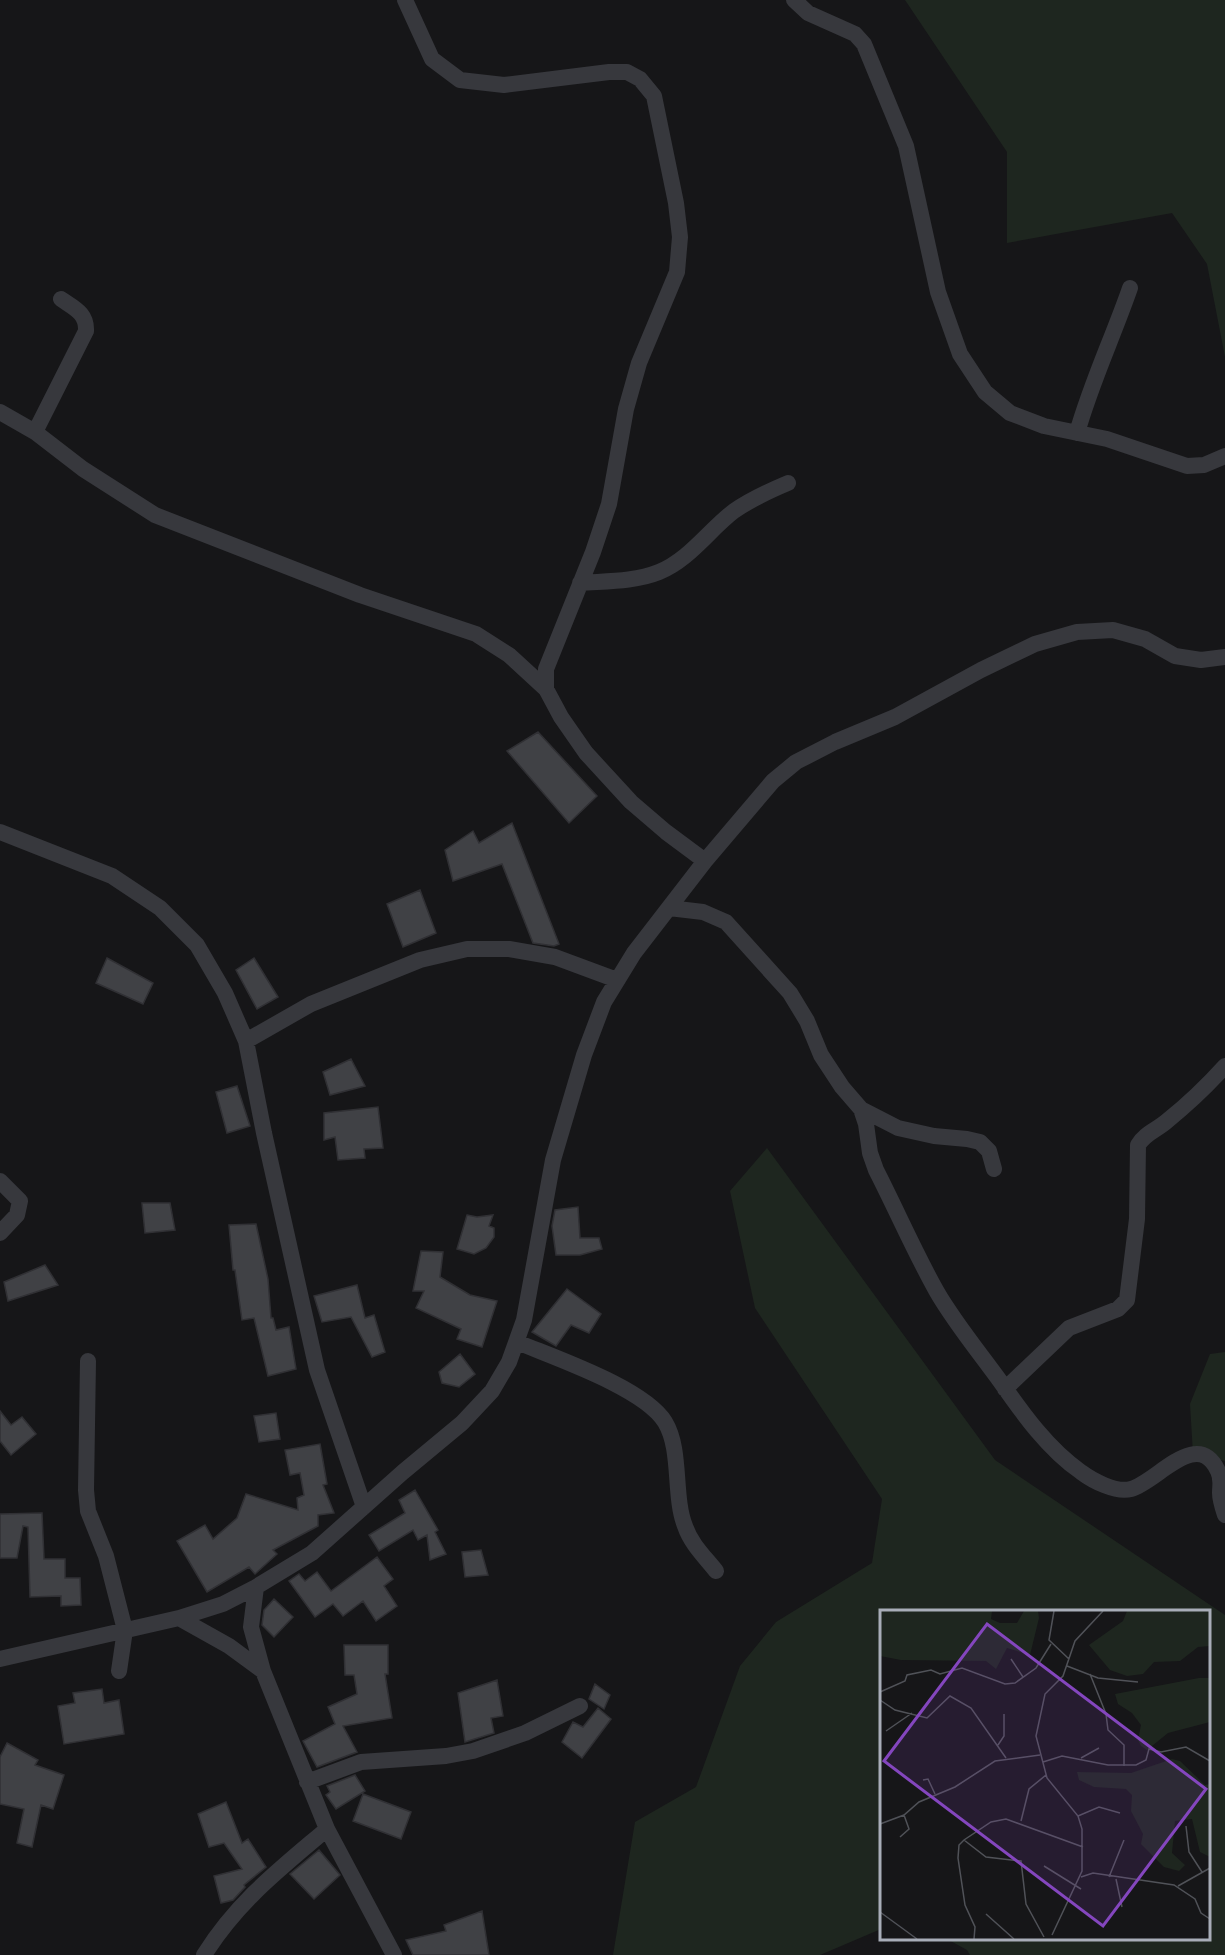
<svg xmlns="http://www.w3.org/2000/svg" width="1225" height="1955" viewBox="0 0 1225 1955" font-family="Roboto,sans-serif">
	<rect width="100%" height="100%" fill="#161618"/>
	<!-- green -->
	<path fill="#1e261f" d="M905,0H1225V357L1207,264L1172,213L1007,243V152Z
		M767,1148L995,1460L1225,1615V1955H970L967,1950L947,1939L1208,1938V1612H882L881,1929L820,1955H613L635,1822L696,1787L740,1666L776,1622L872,1563L882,1499L755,1308L730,1191Z
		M1225,1352V1461L1193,1454L1190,1404L1210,1354Z"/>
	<!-- building -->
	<path fill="#404145" stroke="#303034" stroke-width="1.5" d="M538,732L597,796L569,823L507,751Z
		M512,823L559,944L554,946L533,943L502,864L453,881L445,850L473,831L479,843Z
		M420,890L436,933L403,947L387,904Z
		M107,958L153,983L143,1004L96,983Z
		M254,958L278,997L257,1009L236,970Z
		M351,1059L365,1086L330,1095L323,1072Z
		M237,1086L250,1126L227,1133L216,1092Z
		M378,1107L383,1148L364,1149L365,1158L338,1160L335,1137L324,1140V1113Z
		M142,1203H170L175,1230L145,1233Z
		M578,1207L580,1238H599L602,1249L580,1255H556L552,1226L555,1210Z
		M467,1215L477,1217L493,1215L489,1226L494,1228V1237L486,1248L474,1254L457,1249Z
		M256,1224L268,1279L271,1318H273L276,1330L289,1327L296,1369L268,1376L254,1318L242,1320L235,1270H233L229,1225Z
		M421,1251L443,1252L440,1277L470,1295L497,1301L482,1347L457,1339L461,1329L416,1308L424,1291H413Z
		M45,1265L58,1285L8,1301L4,1282Z
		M357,1285L365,1318L374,1315L385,1352L372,1357L351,1317L322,1322L314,1296Z
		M567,1289L601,1314L589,1333L571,1325L556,1346L532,1332Z
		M460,1354L475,1374L459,1387L442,1383L439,1372Z
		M0,1411L11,1425L22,1417L36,1434L11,1455L0,1441Z
		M276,1413L280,1439L259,1442L254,1416Z
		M320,1444L327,1484L323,1485L334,1513L318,1515V1526L273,1550L277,1554L255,1574L249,1567L207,1592L177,1541L205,1525L213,1539L237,1518L246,1494L298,1510L297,1498L304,1495L300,1473L290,1475L285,1450Z
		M415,1490L438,1530L435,1532L446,1554L430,1560L427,1535L418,1540L413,1530L379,1551L369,1535L405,1513L399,1500Z
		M42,1513L44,1559H65V1578H80L81,1605L61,1606V1596L30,1597L28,1527L23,1526L17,1558H0V1514Z
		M481,1550L488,1575L465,1577L462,1552Z
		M377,1557L393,1579L384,1586L397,1606L376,1621L363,1601L343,1616L333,1604L315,1617L289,1581L299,1574L305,1581L317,1572L331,1591Z
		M274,1599L293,1617L274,1637L262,1625L264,1610Z
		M344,1645H388V1674H385L392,1718L343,1726L357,1752L317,1767L303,1741L335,1724L328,1707L357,1694L354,1675H345Z
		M497,1680L503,1716L491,1718L494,1733L465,1742L458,1693Z
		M595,1684L610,1695L604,1709L589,1699Z
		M102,1689L104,1703L119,1700L124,1734L64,1744L58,1706L75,1703L73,1693Z
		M598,1708L611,1719L582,1758L562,1742L573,1722L583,1727Z
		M7,1743L38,1760L35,1765L64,1775L53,1809L41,1805L32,1847L17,1843L24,1809L0,1804V1757Z
		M355,1775L365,1791L336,1809L326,1795L330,1792L327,1786Z
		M363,1794L411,1812L401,1839L353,1821Z
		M226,1802L242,1843L248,1839L266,1867L244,1885L245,1887L233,1900L221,1903L214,1876L242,1869L224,1843L209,1847L198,1814Z
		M319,1850L340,1875L314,1899L290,1874Z
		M482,1911L489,1955H413L406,1940L446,1931L444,1925Z"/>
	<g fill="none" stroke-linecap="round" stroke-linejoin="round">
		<!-- street -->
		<path stroke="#37383d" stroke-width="16" d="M405,0L432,59L460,80L504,85L609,72H627L640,79L654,96L676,203L680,237L677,272L639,363L626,409L609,504L593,552L546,669V689
			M794,0L808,13L855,34L864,44L906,146L938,292L960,354L985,392L1010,413L1044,426L1107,439L1187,466L1204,465L1225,456
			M0,412L35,432L83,469L155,515L360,595L476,634L509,655L546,689L561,717L586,753L631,802L666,832L705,861
			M35,432L86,331C87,313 74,308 61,299
			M1077,433C1091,383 1113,337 1130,288
			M580,583C606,581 634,582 659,572C689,560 709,530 734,511C751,499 769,491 788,483
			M0,832L112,876L160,908L197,945L225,993L246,1041L264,1133L317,1370L364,1507
			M669,908L703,912L726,922L790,993L807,1021L821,1055L842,1087L861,1109L866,1124L870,1153L876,1170C897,1211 915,1253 937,1292C955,1323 979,1352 1000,1381C1023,1414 1048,1449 1081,1472C1093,1481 1116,1493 1131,1489C1157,1482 1197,1427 1218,1471C1222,1479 1220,1485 1220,1493C1220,1500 1223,1509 1225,1515
			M246,1041L311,1004L420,960L467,949H509L555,957L617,980
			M861,1109L898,1128L934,1136L967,1139L980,1142L989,1151L994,1169
			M0,1181L20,1201L17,1215L0,1233
			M517,1342C555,1358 644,1388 665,1422C682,1450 673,1496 685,1526C691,1544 705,1557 716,1571
			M88,1361L86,1490L88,1511L106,1556L125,1630L119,1671
			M1005,1389L1069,1328L1118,1309L1127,1300L1137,1219L1138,1145C1145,1133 1157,1130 1167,1121C1188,1104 1207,1086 1225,1066
			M256,1587L251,1627L263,1671
			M179,1618L229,1646L263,1671L327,1829L394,1955
			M0,1659L179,1618L223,1604L256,1587L312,1553L403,1472L462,1423L492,1391L509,1362L524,1320L553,1160L584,1055L604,1002L634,953L705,861L773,781L796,762L835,742L895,717L981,670L1035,644L1077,632L1113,630L1145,639L1175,656L1201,660L1225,657
			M307,1782L361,1762L446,1756L473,1751L525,1733L580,1706
			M204,1955C238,1901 280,1869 327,1829"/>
	</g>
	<!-- overview -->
	<g transform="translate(880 1610)">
		<rect width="330" height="330" fill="#161618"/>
		<path d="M0,1H112L111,9L120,13H137L144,1H158L159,8L150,45L127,38L116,59L106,51L21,50L0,46ZM247,1H330V36L318,37L300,51L274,52L263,64L247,66L230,60L209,35L243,11ZM319,68H330V112L288,123L267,140L261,136L258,130L261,115L252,103L238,94L235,84ZM292,149L300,151L325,175L330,174V247L320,242L312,209L295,211L292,243L305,255L299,261L284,257L261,234L263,224L251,201L252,185L246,179L214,177L199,170L197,162L251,163Z" fill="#1e261f"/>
		<path fill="none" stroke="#505258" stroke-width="1.5" d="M174,1L169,30L189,49M131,49L143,67M187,56L218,68L258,72M210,64L226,104L228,120L244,135V156M0,82L25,71L27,65L51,60L60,64L82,58L125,74L135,73L156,58L171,34M0,90L15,100L47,108L70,86L91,98L126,148M6,121L32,103M118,135L124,126V104M201,148L219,138M163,152L182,146L228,155H256L266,150L269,139L281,142L306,137L330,151M43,170L48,169L55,184M198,206L219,197L240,203M141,211L149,179L166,165M0,214L24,205L39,192L75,177L115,151L160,145M306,216L309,242L322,262M20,227L29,219L24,205M84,230L106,247L141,251L146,294L164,327M164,256L201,279M201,267L213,263L294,275L315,289L321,303L330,309M229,267L244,230M236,269L242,297M298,276L330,258M0,302L37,329M106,304L134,329M172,325L202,261V219L198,206L167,168L156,126L165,84L183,66L195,31L223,1M94,329L95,317L85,295L78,248L79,235L84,230L111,212L126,209L203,237"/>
		<path fill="#8446be" fill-opacity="0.15" stroke="#8446be" stroke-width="3" d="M107,14L326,179L223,316L4,151Z"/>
		<rect width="330" height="330" fill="none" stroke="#a8adb8" stroke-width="3"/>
	</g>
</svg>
